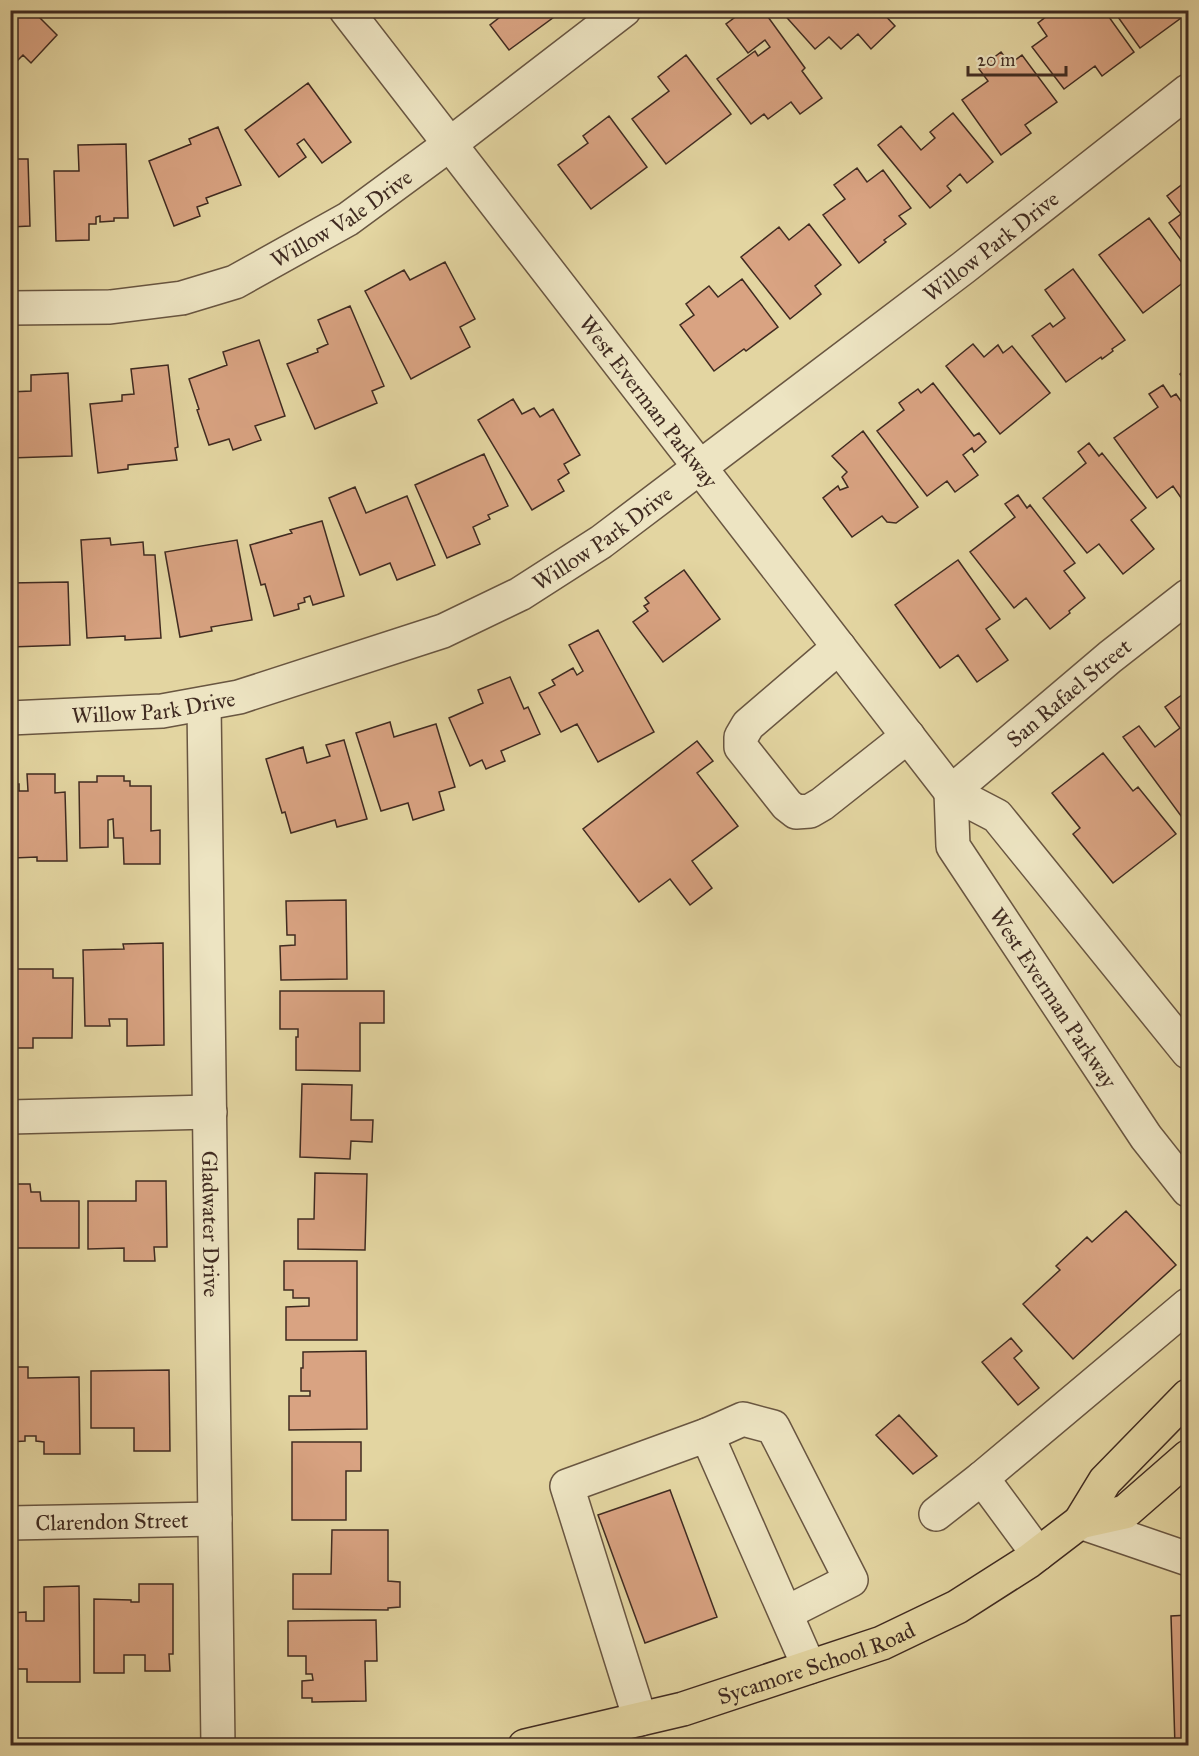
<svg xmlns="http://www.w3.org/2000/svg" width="1199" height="1756" viewBox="0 0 1199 1756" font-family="'IM FELL Great Primer',serif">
	<rect width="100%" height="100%" fill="#e3d5a1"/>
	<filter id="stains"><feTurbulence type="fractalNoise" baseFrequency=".00333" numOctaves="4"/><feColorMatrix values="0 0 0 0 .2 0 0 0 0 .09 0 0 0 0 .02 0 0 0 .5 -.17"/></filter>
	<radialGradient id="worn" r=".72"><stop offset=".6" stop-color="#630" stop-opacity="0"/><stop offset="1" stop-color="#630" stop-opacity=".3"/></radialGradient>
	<!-- building -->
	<path fill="#d9a382" stroke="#402b21" stroke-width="1.5" d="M10,10H32L57,35L31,63L23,55L10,68Z
		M509,10H550L554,17L509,50L490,25Z
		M745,10H763L805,68L802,71L822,98L800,114L791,102L768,119L764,114L751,124L717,79L755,51L758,56L770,47L765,40L748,53L726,24Z
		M780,10H880L895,26L871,49L858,34L841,49L829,37L815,49Z
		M1055,10H1104L1134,52L1102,76L1095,66L1064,89L1032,47L1047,36L1038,23Z
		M1113,10H1177L1181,18L1140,48Z
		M1001,52L1010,64L1022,55L1057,102L1025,125L1031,133L1001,155L962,100L988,81L979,69Z
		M686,55L731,114L666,164L632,119L669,91L658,77Z
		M308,83L351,142L322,163L304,139L297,144L306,157L279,177L245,130Z
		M953,113L993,162L967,183L960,174L947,186L951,191L930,208L878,145L901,126L921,150L935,138L930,132Z
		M609,116L647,167L591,209L558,165L588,143L583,136Z
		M218,127L241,185L206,198L208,203L197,207L200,216L174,226L149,161L191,144L189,139Z
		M126,144L128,218H114V221L100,222V216L96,217V224H89V240L56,241L54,171H79L78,145Z
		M10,159H28L30,226L10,227Z
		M857,168L867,182L883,170L911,208L899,216L906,224L884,240L886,242L859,263L823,215L845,199L834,185Z
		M1188,180V249L1169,223L1181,214L1167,196Z
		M1149,218L1188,271V279L1143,313L1099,255Z
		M809,224L841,265L815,286L821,294L790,319L741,257L779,227L789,240Z
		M445,262L475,319L460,327L470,347L411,379L365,291L404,270L410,280Z
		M1073,269L1125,340L1112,349L1113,351L1102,359L1101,357L1066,382L1032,336L1050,323L1053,327L1065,318L1045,290Z
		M742,279L778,327L746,351L744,349L714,371L680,325L694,315L686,304L709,286L718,297Z
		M350,306L384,386L372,391L377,403L315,429L287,364L318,352L317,349L328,344L318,320Z
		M259,340L285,416L255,426L261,440L233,450L229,439L209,445L197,410L199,409L189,379L227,365L223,352Z
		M973,344L984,357L998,345L1003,353L1012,346L1050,393L1000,434L946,366Z
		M168,365L178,447L175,448L177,460L128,465V469L98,473L90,404L122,401V395L134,394L131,369Z
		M1188,367V385L1180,374Z
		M68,373L72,456L10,458V392L31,391V375Z
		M933,383L974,436L979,433L986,442L974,452L972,448L963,455L978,475L955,492L947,481L927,496L877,431L904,410L899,403L918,389L921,393Z
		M1163,385L1171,397L1176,394L1188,411V508L1173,486L1157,498L1114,438L1158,407L1149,394Z
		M513,399L522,414L534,408L540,417L553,409L580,455L564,464L569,473L558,480L564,491L532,510L478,420Z
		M863,431L918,507L896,523L887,522L882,516L852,537L823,498L838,486L840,490L848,487L842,477L847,472L832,456Z
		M1089,443L1099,456L1102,453L1146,508L1131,520L1154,549L1123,574L1099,544L1087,553L1043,498L1086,463L1078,452Z
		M484,454L508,506L488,515L490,519L473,527L480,544L447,558L415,485Z
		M355,487L366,513L407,496L435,565L397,580L390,563L360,575L329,498Z
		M1018,495L1027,508L1030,505L1075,563L1064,571L1085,598L1069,611L1070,613L1050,629L1026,598L1014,608L970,552L1015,517L1005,504Z
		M322,521L344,596L313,605L310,596L304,598L305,602L298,604L299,609L274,616L265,584L261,585L250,545L292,533L290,530Z
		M110,538L111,545L143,542L144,555H155L161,638L125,640V636L87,638L81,540Z
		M237,540L252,620L211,627L212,631L180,637L165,552Z
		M958,560L1000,619L986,629L1008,660L977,682L958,655L940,668L895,605Z
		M684,570L720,619L663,662L633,622L648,611L644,606L649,603L645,598Z
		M68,582L70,645L10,647V583Z
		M598,630L654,732L598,762L577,724L561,732L539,693L555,685L552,680L573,668L577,675L583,671L569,645Z
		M510,677L524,709L528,707L540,734L501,751L505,761L486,769L482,760L470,766L449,718L483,703L478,690Z
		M1186,692L1188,696V817L1184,820L1123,737L1139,726L1155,747L1180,728L1165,707Z
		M390,722L394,737L436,724L455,787L439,792L444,810L413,820L408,803L381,811L356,733Z
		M344,740L367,819L337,827L335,820L291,833L285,812L282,813L266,759L303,747L307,763L330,756L326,745Z
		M697,741L713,761L697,773L738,826L692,861L712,888L690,905L670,879L639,902L583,829Z
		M1103,753L1133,791L1138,787L1176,834L1113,883L1073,834L1080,828L1052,793Z
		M27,774H55V793L65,792L67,861H37V857L13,858L12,847H10V784H19V791H28Z
		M97,776H124V781H130V786H151V831L160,830V864H124L123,838H114L113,819L108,820V847L80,848L79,782H97Z
		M346,900L347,979L281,980L280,946L295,945V935H287L286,901Z
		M163,943L164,1045L127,1046V1019H109L110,1026H85L83,950L124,949L123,944Z
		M10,969H53V978H73L72,1038H33V1048H10Z
		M280,991H384V1023H360V1071L296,1070V1037H298V1029H280Z
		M302,1084L352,1085L351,1120H373L372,1142L351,1141L350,1159L300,1157Z
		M315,1173L367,1174L365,1250L298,1249V1219H314Z
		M136,1181H166L167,1247H154L155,1261H124V1248L88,1249V1201H136Z
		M10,1184H30L31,1192H40L41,1201H79V1248H10Z
		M1126,1211L1176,1265L1073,1359L1023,1304L1060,1270L1056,1266L1087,1237L1092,1242Z
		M284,1261H357V1340H286V1307L309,1306V1298H293V1290H284Z
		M1011,1338L1022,1351L1014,1358L1039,1388L1018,1405L982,1362Z
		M366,1351L367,1429L289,1430V1396H310V1391H301V1368H303V1352Z
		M10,1367H28V1378L79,1377L80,1454H44V1442L36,1441V1436H25V1441L10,1442Z
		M169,1370L170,1451H134V1428H91V1371Z
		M899,1415L937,1456L913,1474L876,1435Z
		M292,1442H361V1471H346V1520H292Z
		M670,1490L717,1617L645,1643L598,1515Z
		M332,1530H388V1581L400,1582V1607L388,1608V1610L293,1609V1574H331Z
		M139,1584H173V1654H169L170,1671H145V1655H124V1673H94V1599L131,1600V1602H139Z
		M79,1586L80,1682H27V1669H10V1613L26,1612V1621H44V1587Z
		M1188,1615V1746H1175L1171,1616Z
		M376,1620L377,1661H365L366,1701L312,1702V1698H302V1681L313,1680L312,1674H306V1656H288V1621Z"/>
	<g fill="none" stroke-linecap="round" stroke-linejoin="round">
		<!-- minor casing -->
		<g stroke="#695641" stroke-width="36">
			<g id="minor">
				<path id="s1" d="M346,10L951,792L997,816L1188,1052"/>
				<path id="s2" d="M10,308L110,307L182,298L235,282L348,219L450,144L624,10"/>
				<path d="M839,647L748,725L741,737V747L787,805L796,812L810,811L822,804L908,736"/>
				<path id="s3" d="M204,704L218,1746"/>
				<path id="s4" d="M10,718L162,711L239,697L443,631L520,594L601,542L963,268L1188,91"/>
				<path id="s5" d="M951,792L953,846L1146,1137L1188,1190"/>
				<path id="s6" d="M951,792L1110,657L1188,596"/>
				<path d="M10,1117L210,1112"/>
				<path d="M707,1435L743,1419L773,1427L851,1580L786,1613"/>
				<path d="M936,1514L982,1478"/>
				<path d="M1080,1522L1188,1559"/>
				<path id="s7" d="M10,1523L215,1519"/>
				<path d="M1038,1554L982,1478L1188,1305"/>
				<path d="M640,1719L567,1486L707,1435L809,1667"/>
			</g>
		</g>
		<!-- major casing -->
		<g stroke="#402b21" stroke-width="36">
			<g id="major">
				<path d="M1080,1522L1125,1512L1188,1457"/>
				<path id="s8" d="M525,1746L683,1709L882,1643L957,1607L1029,1561L1080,1522L1105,1481L1188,1396"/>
			</g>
		</g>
		<!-- minor -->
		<use href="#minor" stroke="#ede4c2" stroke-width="33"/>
		<!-- major -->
		<use href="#major" stroke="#e3d5a1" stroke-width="33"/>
	</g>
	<g text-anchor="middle" stroke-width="4.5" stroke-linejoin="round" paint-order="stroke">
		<!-- street labels -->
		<g font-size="22" fill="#402b21" stroke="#ede4c2">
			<text dy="8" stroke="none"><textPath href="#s2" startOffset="352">Willow Vale Drive</textPath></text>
			<text dy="8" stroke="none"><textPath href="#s4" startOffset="1116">Willow Park Drive</textPath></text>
			<text dy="8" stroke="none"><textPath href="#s1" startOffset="495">West Everman Parkway</textPath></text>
			<text dy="8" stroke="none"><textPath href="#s4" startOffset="630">Willow Park Drive</textPath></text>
			<text dy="8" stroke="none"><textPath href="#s6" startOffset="154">San Rafael Street</textPath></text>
			<text dy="8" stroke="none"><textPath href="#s4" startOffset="144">Willow Park Drive</textPath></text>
			<text dy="8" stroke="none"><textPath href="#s5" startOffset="236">West Everman Parkway</textPath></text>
			<text dy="8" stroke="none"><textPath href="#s3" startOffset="520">Gladwater Drive</textPath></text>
			<text dy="8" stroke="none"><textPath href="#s7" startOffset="102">Clarendon Street</textPath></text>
			<text dy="8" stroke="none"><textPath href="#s8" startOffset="303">Sycamore School Road</textPath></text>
		</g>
	</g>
	<!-- margin -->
	<rect width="1199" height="1756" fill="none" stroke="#e3d5a1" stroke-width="36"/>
	<rect x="12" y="12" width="1175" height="1732" fill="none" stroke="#402b21" stroke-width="3"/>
	<rect x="18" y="18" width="1163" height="1720" fill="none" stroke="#402b21" stroke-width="1.5"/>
	<!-- scale -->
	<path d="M968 66v9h98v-9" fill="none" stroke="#402b21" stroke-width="3"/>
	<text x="977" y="66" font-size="18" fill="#402b21" stroke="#ede4c2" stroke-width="4.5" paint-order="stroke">20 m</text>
	<rect width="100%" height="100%" filter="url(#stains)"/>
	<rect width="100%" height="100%" fill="url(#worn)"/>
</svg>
